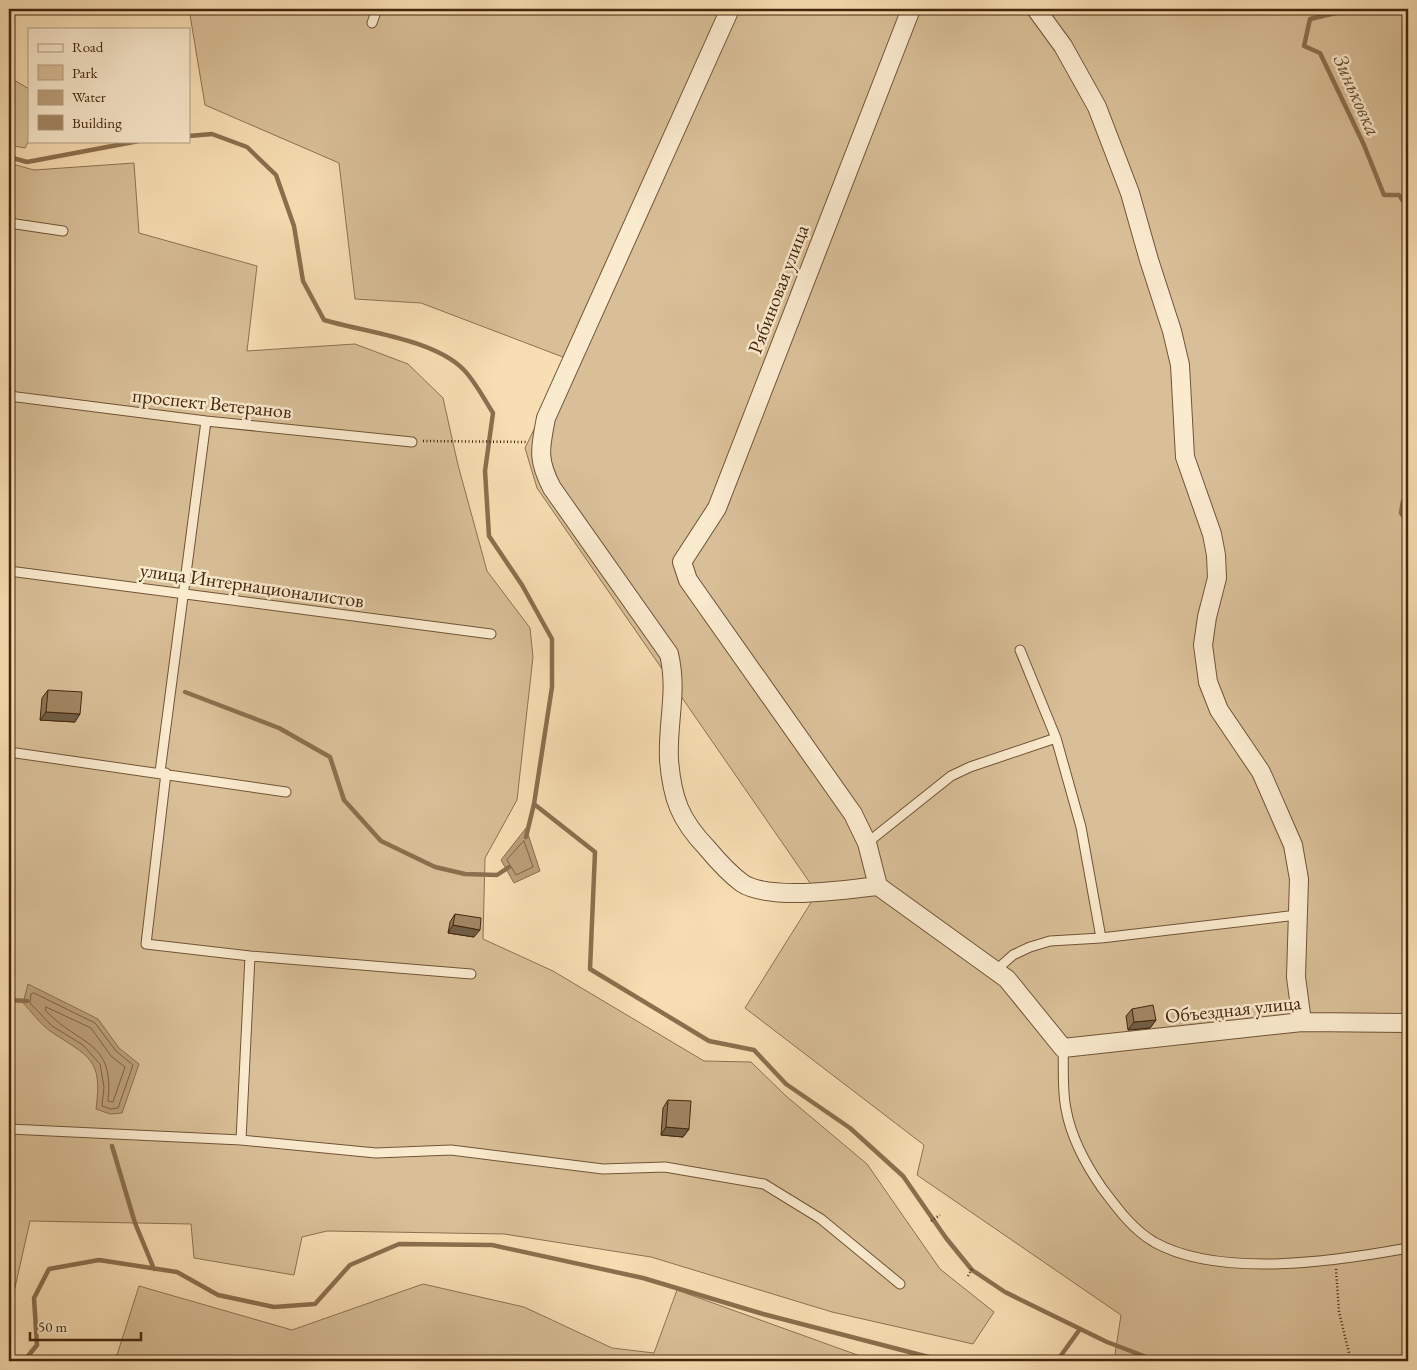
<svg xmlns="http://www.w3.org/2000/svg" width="1417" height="1370" viewBox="0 0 1417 1370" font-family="'EB Garamond',serif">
	<rect width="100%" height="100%" fill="#f8deb3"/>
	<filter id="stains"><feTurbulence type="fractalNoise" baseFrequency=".004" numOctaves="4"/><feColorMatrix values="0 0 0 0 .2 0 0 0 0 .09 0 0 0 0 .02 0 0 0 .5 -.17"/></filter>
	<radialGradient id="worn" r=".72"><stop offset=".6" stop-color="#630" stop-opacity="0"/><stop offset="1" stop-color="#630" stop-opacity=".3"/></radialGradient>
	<!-- green -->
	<path fill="#d9bf97" stroke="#8e7252" d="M189,9H1408V1361H1114L1121,1315L917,1175L924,1145L745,1008L817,893L537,488L525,448L568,359L421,303L355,299L339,163L205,105Z
		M9,68V77L29,89V140L25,148L9,145Z
		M9,163L34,170L134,163L139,233L257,266L247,351L355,344L408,364L443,398L458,465L487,571L530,628L533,657L517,800L485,858L483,939L553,971L704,1061L751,1062L786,1096L867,1164L940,1269L994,1312L973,1344L832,1312L651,1257L504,1234L327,1231L302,1237L294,1275L194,1258L191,1224L30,1221L9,1314Z
		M423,1284L524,1307L612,1348L654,1353L677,1290L874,1361H77L117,1355L139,1286L292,1330Z"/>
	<!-- water -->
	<path fill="#bb9f7a" stroke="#8b6f4e" d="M526,828L540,871L514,883L501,860Z
		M28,984L98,1019L119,1048L139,1064L122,1113L110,1114L96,1109C103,1058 89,1057 50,1031C40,1024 32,1012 23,1003Z"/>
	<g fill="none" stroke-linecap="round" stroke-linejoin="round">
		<!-- shore -->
		<path stroke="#806243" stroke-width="1" d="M524,841L533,867L516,875L507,860Z
			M34,993L95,1023L116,1051L133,1065L118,1108L111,1109L102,1106L104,1087L100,1064L83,1045L52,1026L30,1003L31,994Z
			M46,1007L91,1028L111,1056L125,1067L113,1102L108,1101C115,1040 79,1046 46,1011Z"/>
		<!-- stream -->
		<path stroke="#8b6f4e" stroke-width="4.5" d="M1343,9L1340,12L1310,19L1304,46L1320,53L1364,145L1384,195H1399L1408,208
			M189,136L212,134L247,147L276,175L294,226L303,281L324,320C364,332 433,339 463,369C475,381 484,399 493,413L485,471L489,536L522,585L552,639V687L534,804L595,852L590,969L709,1041L754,1050L786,1084L850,1128L903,1176L946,1238L972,1270L1005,1292L1107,1342L1157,1361
			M9,157L27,162L139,141
			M1408,228L1405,244L1408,245
			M1408,497L1403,501L1401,513L1408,523
			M185,692L279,728L330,757L344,800L381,841L435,867L465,874L497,875L509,867
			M526,837L534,804
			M9,1000L27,1001
			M112,1146L135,1223L154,1269
			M24,1361L37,1345L34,1298L49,1269L99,1260L177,1272L218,1295L274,1307L315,1304L350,1265L399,1244L492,1245L643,1278L763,1314L944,1361
			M1057,1361L1080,1329"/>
		<!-- lane casing -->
		<g stroke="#715436" stroke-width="11">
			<path id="lane" d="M372,23L377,9
				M9,223L63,231
				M9,396L206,421L412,442
				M9,571L491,634
				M1020,650L1056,738L1081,827L1101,938
				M9,752L286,792
				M160,772L206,421
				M166,773L146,944L250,956L471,974
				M867,843L951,776L970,767L1056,738
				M995,971L1013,955L1030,947L1050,941L1101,938L1297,915
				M1063,1048C1064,1068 1062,1090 1066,1109C1071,1137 1086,1165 1102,1188C1117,1208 1132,1229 1154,1242C1220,1279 1337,1261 1408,1248
				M9,1129L241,1140L376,1153L451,1150L603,1169L665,1167L764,1184L821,1219L900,1284
				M241,1140L250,956"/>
		</g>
		<!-- street casing -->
		<g stroke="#715436" stroke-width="20">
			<path id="street" d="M730,9L546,418C540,449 537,459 552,488L669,654C678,692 667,723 669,760C672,798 680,820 707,848C717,860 730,874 742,883C769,901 846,890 878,886L1007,979L1063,1048L1302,1022L1408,1023
				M1036,9L1063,46L1097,107L1130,193L1149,260L1172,331L1180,365L1185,457L1212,534L1216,555L1217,578L1207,617L1203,645L1208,682L1219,710L1261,772L1293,845L1299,879L1296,977L1302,1022
				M878,886L867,843L853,814L688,580L682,562L717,508L911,9"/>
		</g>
		<!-- path -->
		<path stroke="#44260c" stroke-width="2.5" stroke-dasharray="1 2.5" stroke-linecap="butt" d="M1291,9V10
			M423,441L528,442
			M931,1221L940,1215
			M1336,1269L1339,1312L1351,1361
			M968,1276L973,1267"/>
		<!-- lane -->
		<use href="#lane" stroke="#faeace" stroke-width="9"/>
		<!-- street -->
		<use href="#street" stroke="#faeace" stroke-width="18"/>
	</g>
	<!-- wall -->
	<path fill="#8b7355" stroke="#44260c" d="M48,690L75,722L40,720L42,698Z
		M455,914L474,937L448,933L450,922Z
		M1132,1009L1156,1020L1150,1028L1128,1030L1126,1016Z
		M668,1100L689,1129L683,1137L661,1135L663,1108Z"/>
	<!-- shaded-wall -->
	<path fill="#715e45" stroke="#44260c" d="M46,712L80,714L75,722L40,720Z
		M453,925L480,930L474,937L448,933Z
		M1156,1020L1150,1028L1128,1030L1134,1022Z
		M666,1127L689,1129L683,1137L661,1135Z"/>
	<!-- building -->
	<path fill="#a28663" stroke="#44260c" d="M48,690L82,692L80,714L46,712Z
		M455,914L481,918L480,930L453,925Z
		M1153,1005L1156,1020L1134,1022L1132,1009Z
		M668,1100L691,1101L689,1129L666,1127Z"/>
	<g text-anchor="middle" stroke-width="5" stroke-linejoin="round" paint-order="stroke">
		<!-- street labels -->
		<g font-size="20" fill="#44260c" stroke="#faeace">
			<text transform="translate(778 289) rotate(-69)" y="7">Рябиновая улица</text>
			<text transform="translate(212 403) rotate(6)" y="7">проспект Ветеранов</text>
			<text transform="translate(252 585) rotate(8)" y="7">улица Интернационалистов</text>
			<text transform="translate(1233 1009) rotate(-6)" y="7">Объездная улица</text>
		</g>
		<!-- water labels -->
		<g font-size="21" font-style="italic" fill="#684a2d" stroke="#faeace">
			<text transform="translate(1357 95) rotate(66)" y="7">Зиньковка</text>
		</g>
	</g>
	<!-- margin -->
	<rect width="1417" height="1370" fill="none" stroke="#f8deb3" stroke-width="30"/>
	<rect x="10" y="10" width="1397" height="1350" fill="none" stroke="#44260c" stroke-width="2.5"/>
	<rect x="15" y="15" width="1387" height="1340" fill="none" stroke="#44260c"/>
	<!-- legend -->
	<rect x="28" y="28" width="162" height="115" fill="#faeace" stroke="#b19c80"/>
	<rect x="38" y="44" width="25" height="8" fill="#faeace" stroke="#b19c80"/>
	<text x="72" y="52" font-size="15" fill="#44260c">Road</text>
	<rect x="38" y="65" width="25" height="15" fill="#d9bf97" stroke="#b19c80"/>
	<text x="72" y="78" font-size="15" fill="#44260c">Park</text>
	<rect x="38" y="90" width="25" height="15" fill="#bb9f7a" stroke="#b19c80"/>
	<text x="72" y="102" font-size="15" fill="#44260c">Water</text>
	<rect x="38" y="115" width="25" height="15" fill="#a28663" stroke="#b19c80"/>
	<text x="72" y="128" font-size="15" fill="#44260c">Building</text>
	<!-- scale -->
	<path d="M30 1332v8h111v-8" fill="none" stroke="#44260c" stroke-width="2.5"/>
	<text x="38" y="1332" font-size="15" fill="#44260c" stroke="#faeace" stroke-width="4" paint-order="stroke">50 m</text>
	<rect width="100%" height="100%" filter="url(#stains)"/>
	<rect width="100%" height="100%" fill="url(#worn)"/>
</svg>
